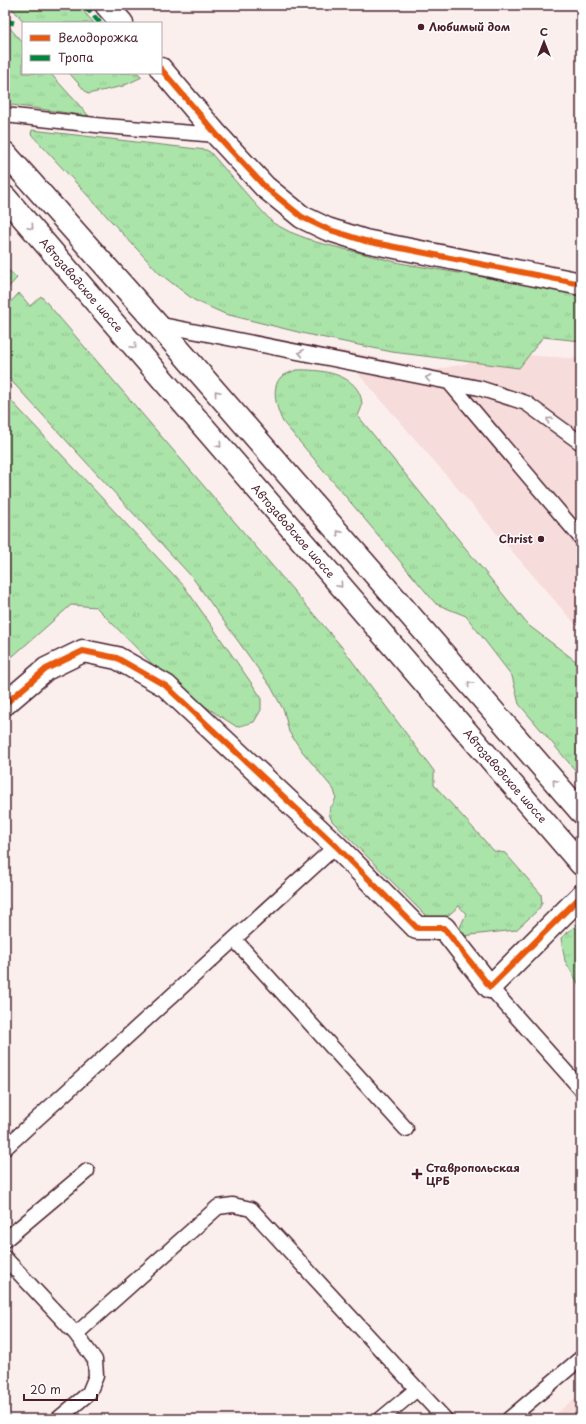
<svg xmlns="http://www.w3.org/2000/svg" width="586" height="1424" viewBox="0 0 586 1424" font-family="'Playpen Sans',sans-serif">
	<defs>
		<pattern id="grass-tufts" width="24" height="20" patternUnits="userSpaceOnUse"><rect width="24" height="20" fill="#aae4a9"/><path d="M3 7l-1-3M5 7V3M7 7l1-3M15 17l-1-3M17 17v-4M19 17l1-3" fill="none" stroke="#94c392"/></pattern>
	</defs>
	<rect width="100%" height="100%" fill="#fbefee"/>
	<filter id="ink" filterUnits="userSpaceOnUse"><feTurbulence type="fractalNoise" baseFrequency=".025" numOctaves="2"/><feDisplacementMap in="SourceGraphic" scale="8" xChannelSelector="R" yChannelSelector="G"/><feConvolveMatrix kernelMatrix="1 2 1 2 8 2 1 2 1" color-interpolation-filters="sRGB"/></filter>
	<g filter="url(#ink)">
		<!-- built -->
		<path fill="#f6dcda" d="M337,349L434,370L514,354L581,359V631Z
			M581,1393V1419H550Z"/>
		<!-- grass -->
		<path fill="url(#grass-tufts)" stroke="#7a826a" d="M9,5H78L94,23H25Z
			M5,26L9,27L23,43V73H50L89,116L5,104Z
			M69,73H138L142,77L123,86L88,94Z
			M32,130L206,150L210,152L251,199L273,223L290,232L316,242L400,263L581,294V341L543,337L519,368L392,352L306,334L225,314L194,300L159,273L31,134Z
			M5,267L17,278L5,291Z
			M19,293L30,306L41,296L341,646L434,771V785L494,851L505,853L541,894L542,903L538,910L516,930L462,936L458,932L466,914L459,906L444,919L428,918L332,821L329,814L330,808L334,803L336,797L334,790L302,751L289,732L284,711L271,687L192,577L5,374V308Z
			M296,370C319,369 360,373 362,404C362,408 359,413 358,416L528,625L581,665V777L519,704L512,676L466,616L436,604L283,422C277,410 270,388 281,377C285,374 292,372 296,370Z
			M5,394L184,586L261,697V710L254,722L237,727L175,687L96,607L71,605L5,663Z
			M579,923L581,925V988L565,961L561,938Z"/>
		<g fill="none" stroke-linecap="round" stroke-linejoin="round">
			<!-- service casing -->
			<g stroke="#4a1f2b" stroke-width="17">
				<path id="service" d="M5,115L105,126L217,135
					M157,324L479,388L526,403L581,443
					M449,382L581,538
					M234,939L406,1129
					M490,987L581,1089
					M5,1148L336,846
					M5,1240L87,1171
					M5,1258L76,1334
					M58,1419L89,1393L96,1376L95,1360L76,1334L218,1207L233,1205L251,1209L417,1389
					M381,1419L417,1389L445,1419
					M509,1419L581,1358"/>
			</g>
			<!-- minor casing -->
			<g stroke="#4a1f2b" stroke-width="25">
				<path id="minor" d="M106,5L122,23
					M161,69L217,135L265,187L302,217L327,229L365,241L581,284
					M5,704L46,669L83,651L117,658L166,686L336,846L417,928H444L490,987L581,896"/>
			</g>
			<!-- primary casing -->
			<g stroke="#4a1f2b" stroke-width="25">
				<path id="primary" d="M5,153L157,324L581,812
					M5,197L581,864"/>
			</g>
			<!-- service -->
			<use href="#service" stroke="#fff" stroke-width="14"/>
			<!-- minor -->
			<use href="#minor" stroke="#fff" stroke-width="22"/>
			<!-- primary -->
			<use href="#primary" stroke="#fff" stroke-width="22"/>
			<!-- quiet -->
			<path stroke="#00873e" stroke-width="5" stroke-dasharray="10 5" stroke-linecap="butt" d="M84,5L100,23
				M5,21L14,23"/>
			<!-- cycleway casing -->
			<g stroke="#fff" stroke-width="8">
				<path id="cycleway" d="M161,69L217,135L265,187L302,217L327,229L365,241L581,284
					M5,704L46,669L83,651L117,658L166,686L336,846L417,928H444L490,987L581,896"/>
			</g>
			<!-- cycleway -->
			<use href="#cycleway" stroke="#e8590c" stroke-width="6"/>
		</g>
		<!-- one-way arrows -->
		<defs><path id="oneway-chevron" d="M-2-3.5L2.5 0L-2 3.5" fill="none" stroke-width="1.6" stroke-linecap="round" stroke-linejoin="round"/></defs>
		<g stroke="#ae9aa0">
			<use href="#oneway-chevron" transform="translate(31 227) rotate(49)"/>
			<use href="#oneway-chevron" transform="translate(134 346) rotate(49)"/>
			<use href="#oneway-chevron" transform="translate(301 353) rotate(-169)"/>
			<use href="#oneway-chevron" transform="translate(428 378) rotate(-169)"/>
			<use href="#oneway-chevron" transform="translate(217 393) rotate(-131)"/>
			<use href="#oneway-chevron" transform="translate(549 420) rotate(-144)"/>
			<use href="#oneway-chevron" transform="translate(219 445) rotate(49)"/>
			<use href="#oneway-chevron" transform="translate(339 533) rotate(-131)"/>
			<use href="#oneway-chevron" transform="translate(340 585) rotate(49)"/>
			<use href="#oneway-chevron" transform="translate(470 684) rotate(-131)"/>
			<use href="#oneway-chevron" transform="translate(555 782) rotate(-131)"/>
		</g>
	</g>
	<!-- markers -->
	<g fill="#4a1f2b" stroke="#fff" stroke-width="1.5">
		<circle cx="421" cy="27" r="4"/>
		<circle cx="541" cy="539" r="4"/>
		<path d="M415 1168h4v4h4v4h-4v4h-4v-4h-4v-4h4z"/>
	</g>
	<g text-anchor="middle" stroke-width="3" stroke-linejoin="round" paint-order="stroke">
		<!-- poi labels -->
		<g font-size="11" font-weight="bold" fill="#4a1f2b" stroke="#fff" text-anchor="start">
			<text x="429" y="31">Любимый дом</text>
			<text x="533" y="543" text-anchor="end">Christ</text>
			<text x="426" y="1172">Ставропольская<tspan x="426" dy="13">ЦРБ</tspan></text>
		</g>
		<!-- street labels -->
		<g font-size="11" fill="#4a1f2b" stroke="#fff">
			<text transform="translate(81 285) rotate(49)" y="4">Автозаводское шоссе</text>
			<text transform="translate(293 531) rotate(49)" y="4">Автозаводское шоссе</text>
			<text transform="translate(505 776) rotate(49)" y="4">Автозаводское шоссе</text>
		</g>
	</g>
	<!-- margin -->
	<rect width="586" height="1424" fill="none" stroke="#fff" stroke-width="20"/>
	<rect x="10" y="10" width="566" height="1404" fill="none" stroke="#4a1f2b" stroke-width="1.5" filter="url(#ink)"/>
	<!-- legend -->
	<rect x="22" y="22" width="140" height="52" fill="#ffffff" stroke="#b7a5aa"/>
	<rect x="30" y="35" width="20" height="6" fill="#e8590c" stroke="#b7a5aa"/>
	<text x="58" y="42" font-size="12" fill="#4a1f2b">Велодорожка</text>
	<rect x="30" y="55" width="20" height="6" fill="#00873e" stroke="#b7a5aa"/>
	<text x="58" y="62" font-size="12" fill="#4a1f2b">Тропа</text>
	<!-- north arrow -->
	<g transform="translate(544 42)" stroke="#ffffff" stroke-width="3" paint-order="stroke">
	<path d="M0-3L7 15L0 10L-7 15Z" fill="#4a1f2b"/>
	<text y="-6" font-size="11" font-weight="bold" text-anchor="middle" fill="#4a1f2b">С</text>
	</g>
	<!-- scale -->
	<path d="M24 1394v6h73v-6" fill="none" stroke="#4a1f2b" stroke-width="2"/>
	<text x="30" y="1394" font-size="12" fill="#4a1f2b" stroke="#ffffff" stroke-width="3" paint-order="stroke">20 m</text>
</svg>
